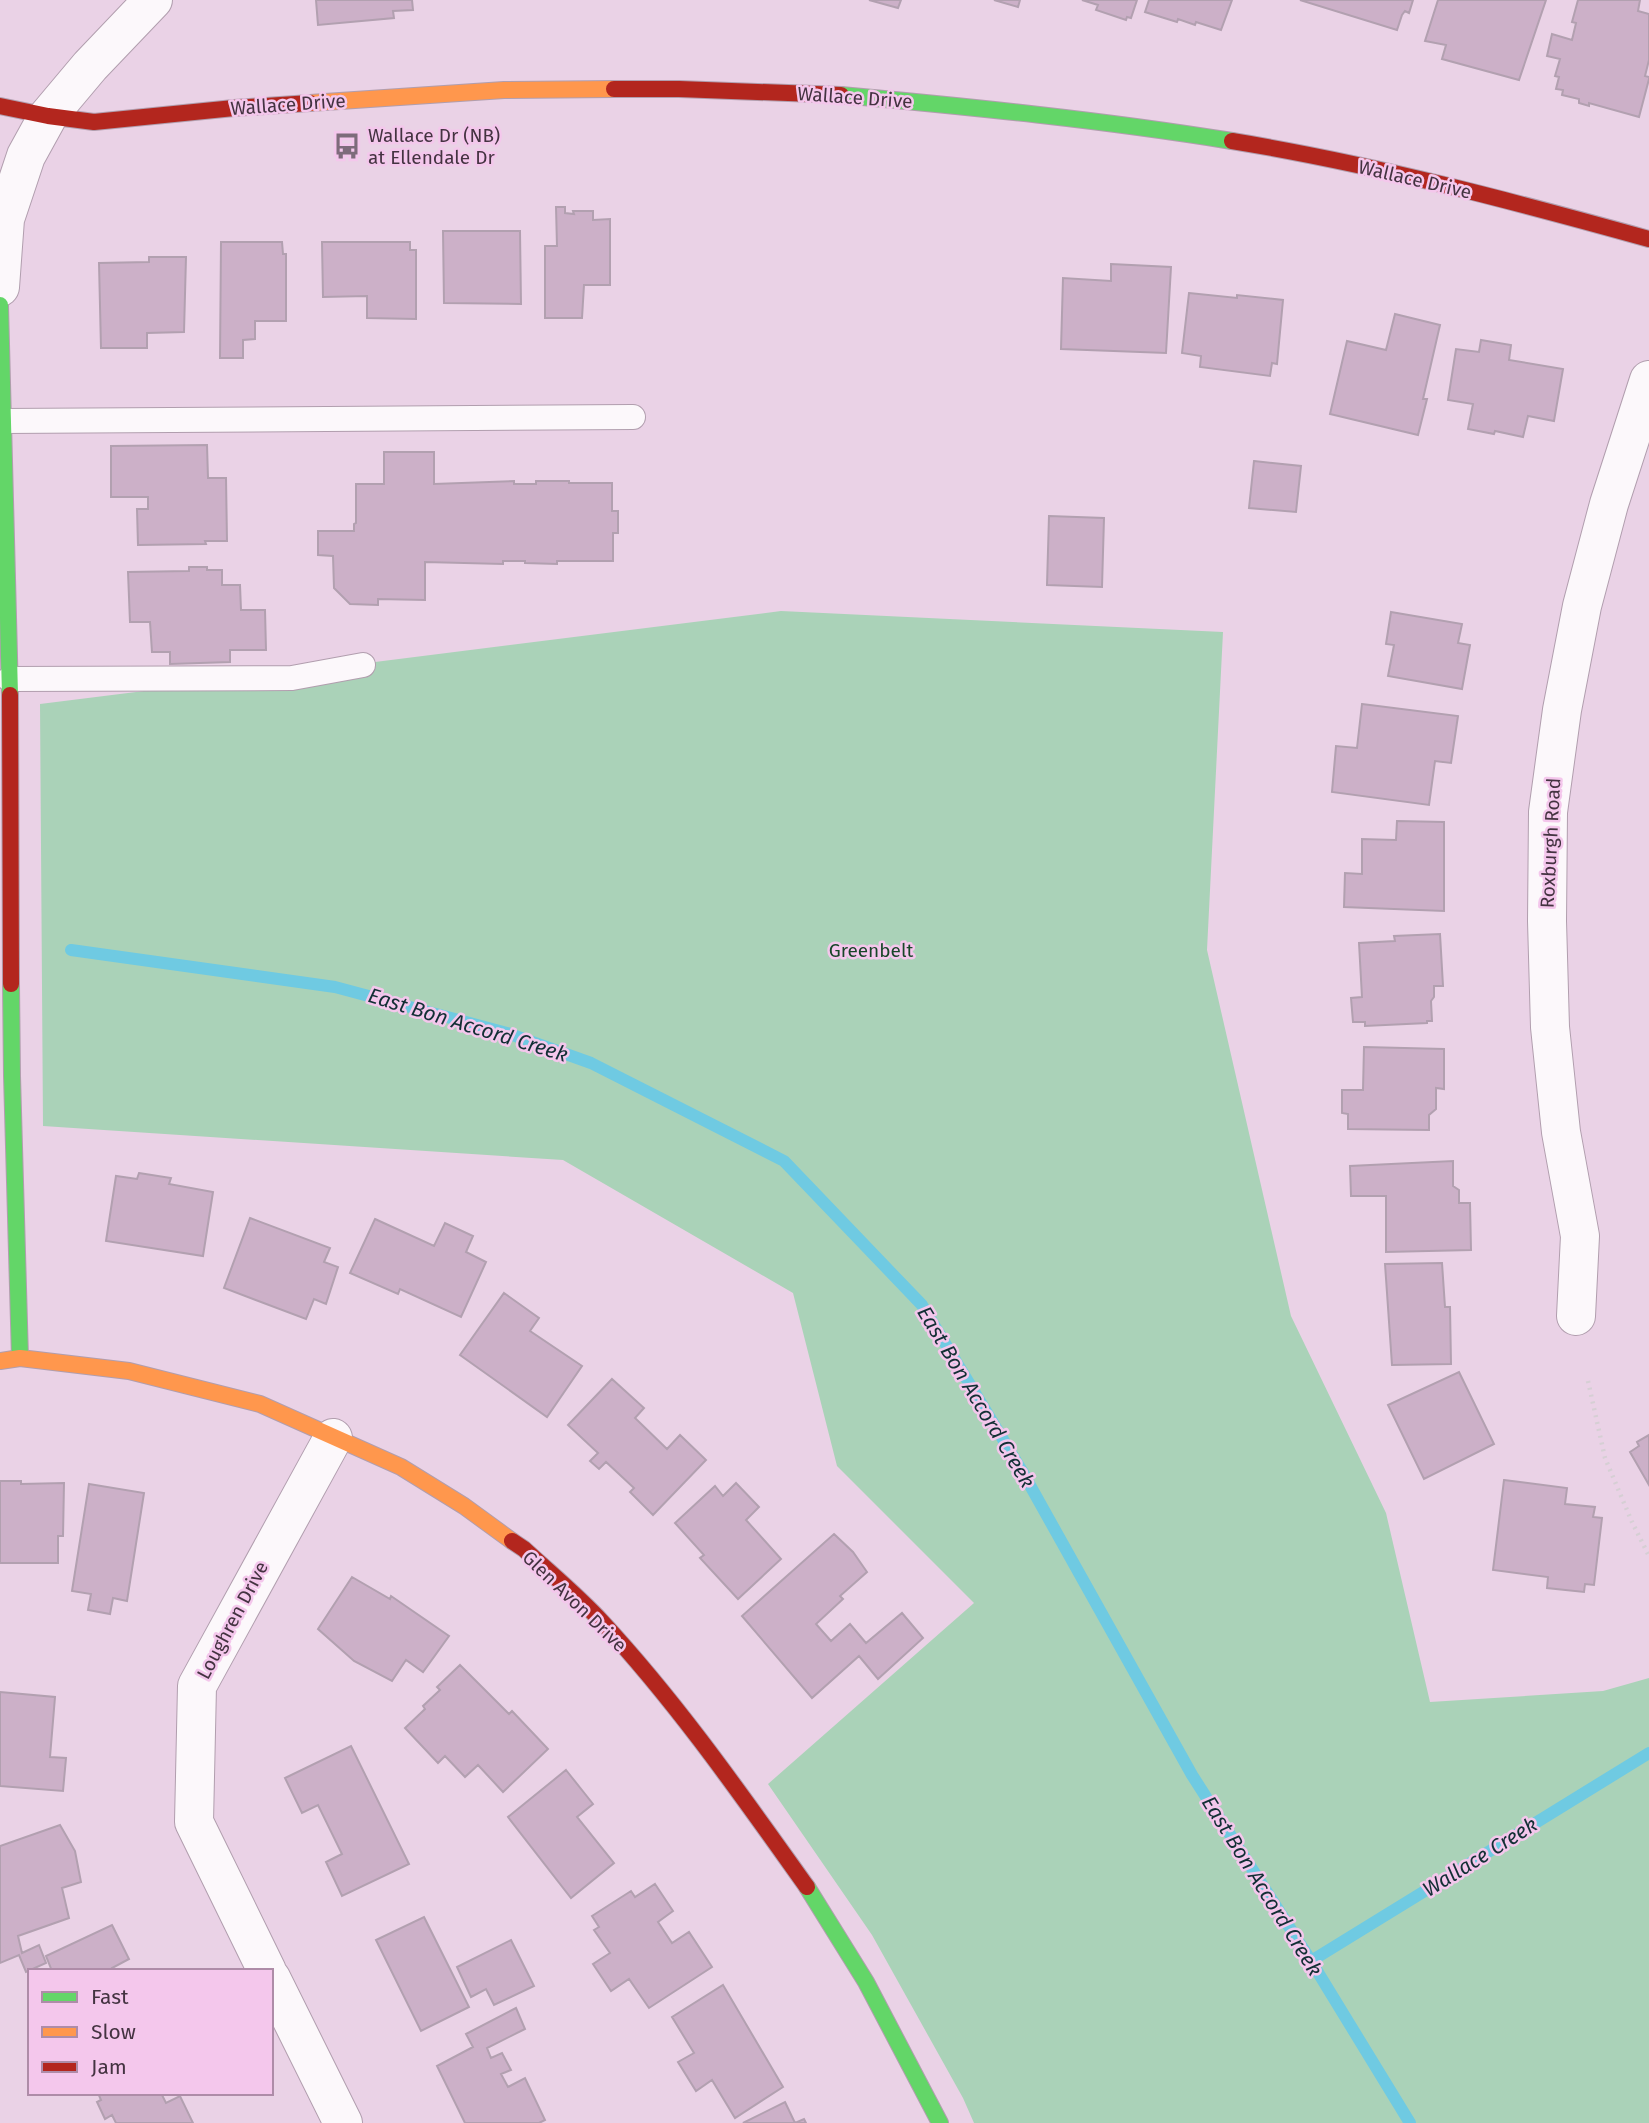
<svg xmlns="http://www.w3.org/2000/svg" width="1649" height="2123" viewBox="0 0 1649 2123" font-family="'Fira Sans',sans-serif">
	<rect width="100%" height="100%" fill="#ead2e6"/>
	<!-- green -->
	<path fill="#aad2b8" d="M781,611L1223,632L1207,950L1291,1316L1386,1513L1430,1702L1603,1691L1649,1678V2123H974L963,2098L872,1935L768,1784L974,1603L837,1466L793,1293L563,1160L43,1126L40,704Z"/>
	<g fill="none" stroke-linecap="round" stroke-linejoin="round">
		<!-- stream -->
		<path stroke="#6fcae2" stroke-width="12" d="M71,950L335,987L507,1033L591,1063L784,1161L922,1305L1022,1471L1192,1775L1311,1961L1410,2123
			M1311,1961L1649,1753"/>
	</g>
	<!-- building -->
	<path fill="#ccb0c8" stroke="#b2a0b0" stroke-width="2" d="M316,0H412L413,10L393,11L394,18L318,25Z
		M869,0H901L898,8Z
		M994,0H1020L1018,7Z
		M1082,0H1137L1131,18L1127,17L1126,20L1096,10L1098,5Z
		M1149,0H1232L1221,30L1196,22L1195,25L1178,19L1177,22L1145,12Z
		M1300,0H1413L1409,13L1405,11L1402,15L1397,30Z
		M1438,0H1546L1519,80L1442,59L1446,45L1425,41Z
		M1578,0H1640L1638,11L1649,14V60L1645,76L1649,77V79L1639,117L1589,103V106L1579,103V99L1562,95L1563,90L1556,89L1559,77L1555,76L1560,59L1547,56L1552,34L1572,40L1576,23L1572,22Z
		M556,207H565V213L574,214L573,211H593V220L610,219V285H584L582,318H545V246H557Z
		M443,231H520L521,304L444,303Z
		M221,242H282L283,254H286V321H255V339L243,340V358H220Z
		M322,242H410V250H416V319L367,318V296L323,297Z
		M149,257H186L184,332L147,333V348H101L99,263L149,262Z
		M1111,264L1171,267L1166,353L1061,349L1063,278L1111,281Z
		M1189,293L1237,298V295L1283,300L1277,364L1272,363L1270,376L1200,367L1201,356L1182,353Z
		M1395,314L1440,325L1423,399H1427L1418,435L1330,414L1347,341L1386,350Z
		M1481,340L1511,345L1509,360L1563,369L1554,421L1528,416L1523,437L1495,431L1494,434L1468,429L1473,404L1448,400L1456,349L1479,352Z
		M207,445L208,478H226L227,541H205L206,544L138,545L137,509H148V497H111V446Z
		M384,452H434V484L514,481V484H536V481H569V483H612V511H618V533H613V561H557V564L525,563V561H503V564L425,562V600L378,599V605L350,604L334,588L333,556L318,555V531H354V524L356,523V484H384Z
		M1254,461L1301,466L1296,512L1249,508Z
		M1049,516L1104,518L1102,587L1047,585Z
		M189,567H207V570H222V585H240L241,610H265L266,650H230V662L170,664V652H152L150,622H130L128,572L189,571Z
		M1391,612L1462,624L1458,643L1470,645L1462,689L1388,676L1394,645L1386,644Z
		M1362,704L1458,716L1451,763L1435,761L1429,805L1332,792L1336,746L1357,748Z
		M1397,821L1444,822V911L1344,907L1345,873L1362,874V839L1396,840Z
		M1440,934L1443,986H1434V997L1431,1001L1432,1021H1427V1023L1365,1026V1022H1353L1351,998L1362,997L1359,943L1395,941L1394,936Z
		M1364,1047L1444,1049V1089L1436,1088V1109L1429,1115V1130L1348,1129V1114L1342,1113V1090H1363Z
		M1453,1161V1186L1459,1190V1203H1470L1471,1250L1386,1252V1196H1351L1350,1166Z
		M139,1173L171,1178L169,1184L213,1192L203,1256L106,1241L116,1176L137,1179Z
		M250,1218L330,1248L324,1262L338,1267L326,1304L314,1299L306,1319L224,1288Z
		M375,1219L434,1246L445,1223L473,1236L466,1252L486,1262L461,1317L400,1289L398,1294L350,1273Z
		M1442,1263L1445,1307H1450L1451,1364L1392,1365L1385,1264Z
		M504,1293L539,1318L530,1331L582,1366L547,1417L460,1355Z
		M1459,1372L1494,1444L1424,1479L1388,1405Z
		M612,1379L644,1408L635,1418L667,1449L680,1435L706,1460L653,1515L630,1492L634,1488L606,1462L599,1469L590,1461L598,1453L568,1425Z
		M1649,1435V1485L1630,1452L1639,1446L1637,1442Z
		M1504,1480L1567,1488L1565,1504L1595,1507L1593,1517L1602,1518L1594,1585L1585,1584L1584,1592L1547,1588L1548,1577L1493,1570Z
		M0,1481H21V1484L64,1483L63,1536H58V1563H0Z
		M736,1483L759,1507L746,1520L781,1559L738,1599L700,1558L704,1555L675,1523L715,1486L723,1496Z
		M89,1484L144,1493L127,1601L113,1598L110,1614L88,1610L91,1594L72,1591Z
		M834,1534L853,1552L867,1572L840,1596L843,1599L816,1624L831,1641L850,1624L866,1643L902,1613L923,1638L878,1679L859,1656L812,1698L742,1616Z
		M352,1577L390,1599L391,1596L449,1636L423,1672L406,1660L392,1681L354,1661L318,1629Z
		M460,1665L509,1714L512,1711L548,1749L503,1792L478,1765L465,1777L445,1756L438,1763L405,1728L425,1709L423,1706L440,1690L437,1687Z
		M0,1692L55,1697L50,1757L66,1758L63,1791L0,1786Z
		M351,1746L409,1864L342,1896L326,1862L342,1854L318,1805L302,1813L285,1778Z
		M566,1770L593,1804L577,1817L614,1863L571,1898L508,1817Z
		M60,1825L75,1851L81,1882L62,1888L69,1918L18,1936L22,1953L39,1945L46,1963L26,1972L19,1955L0,1963V1846Z
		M655,1884L673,1911L658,1922L672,1943L689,1932L712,1967L649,2008L629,1979L611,1991L593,1964L610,1953L594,1930L599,1927L592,1916L631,1891L635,1897Z
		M424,1917L469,2007L421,2031L376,1940Z
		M112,1925L129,1959L112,1968L113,1971H52L46,1956Z
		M511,1940L534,1986L494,2005L486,1989L471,1997L457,1967Z
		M723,1985L783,2087L735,2118L712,2080L696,2091L678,2062L694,2053L672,2017Z
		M516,2008L525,2029L487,2048L491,2058L502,2053L511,2070L501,2074L508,2087L525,2078L545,2120L539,2123H465L437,2066L473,2047L466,2034Z
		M98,2093H161L166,2103L180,2096L193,2123H116L112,2115L105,2119L97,2102L101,2100Z
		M785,2102L795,2123L804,2119L806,2123H743Z"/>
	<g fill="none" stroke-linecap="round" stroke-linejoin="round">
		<!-- lane casing -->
		<g stroke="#b19eae" stroke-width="26">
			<path id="lane" d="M3,421L633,417
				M9,679L292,678L363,665"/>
		</g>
		<!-- street casing -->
		<g stroke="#b19eae" stroke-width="40">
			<path id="street" d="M0,287L5,219L26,156L48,116L90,66L153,0
				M1576,1316L1580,1236L1561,1132L1550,1027L1547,921L1548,812L1562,710L1582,606L1609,504L1649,380
				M267,1971L194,1822L197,1686L333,1438
				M271,1978L343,2123"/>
		</g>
		<!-- fast casing -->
		<g stroke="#b19eae" stroke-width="18">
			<path id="fast" d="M841,95C972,107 1102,120 1232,141
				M0,305L10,695
				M11,984L12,1076L20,1358
				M807,1887L866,1982L940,2123"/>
		</g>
		<!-- slow casing -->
		<g stroke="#b19eae" stroke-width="18">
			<path id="slow" d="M310,103L504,90L614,89
				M0,1361L20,1358L129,1371L260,1404L401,1467L464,1506L512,1541"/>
		</g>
		<!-- jam casing -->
		<g stroke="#b19eae" stroke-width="18">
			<path id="jam" d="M614,89H679L841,95
				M0,106L48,116L94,122L234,108L310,103
				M1232,141C1373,164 1512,201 1649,239
				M10,695L11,984
				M512,1541L524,1549C550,1573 578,1596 602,1622C678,1704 742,1796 807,1887"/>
		</g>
		<!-- path -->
		<path stroke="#d6cfd4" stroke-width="4.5" stroke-dasharray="2 5" stroke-linecap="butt" d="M1588,1381L1605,1458L1632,1522L1649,1556"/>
		<!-- lane -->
		<use href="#lane" stroke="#fcf8fb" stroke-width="24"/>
		<!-- street -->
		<use href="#street" stroke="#fcf8fb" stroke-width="38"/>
		<!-- fast -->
		<use href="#fast" stroke="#63d668" stroke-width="16"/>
		<!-- slow -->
		<use href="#slow" stroke="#ff974d" stroke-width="16"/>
		<!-- jam -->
		<use href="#jam" stroke="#b3261e" stroke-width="16"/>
	</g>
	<!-- icons -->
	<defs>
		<g id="bus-bare" transform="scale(2.1)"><path d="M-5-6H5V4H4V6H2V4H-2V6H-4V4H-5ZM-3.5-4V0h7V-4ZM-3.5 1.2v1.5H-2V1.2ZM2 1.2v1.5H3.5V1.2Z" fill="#7e6b7b" stroke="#f4c7ec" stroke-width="2.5" paint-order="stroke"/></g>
	</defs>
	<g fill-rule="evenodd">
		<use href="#bus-bare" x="347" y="146"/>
	</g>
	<g text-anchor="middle" stroke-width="5" stroke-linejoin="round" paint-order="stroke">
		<!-- street labels -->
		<g font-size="19" fill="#443341" stroke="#f4c7ec">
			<text transform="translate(855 97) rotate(4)" y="7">Wallace Drive</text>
			<text transform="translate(288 104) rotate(-4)" y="7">Wallace Drive</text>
			<text transform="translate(1415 179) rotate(13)" y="7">Wallace Drive</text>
			<text transform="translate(1550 843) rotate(-87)" y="7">Roxburgh Road</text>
			<text transform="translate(575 1601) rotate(44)" y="7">Glen Avon Drive</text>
			<text transform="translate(232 1620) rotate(-62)" y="7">Loughren Drive</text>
		</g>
		<!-- poi labels -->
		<g font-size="19" fill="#443341" stroke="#f4c7ec" text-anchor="start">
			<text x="368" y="142">Wallace Dr (NB)<tspan x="368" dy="22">at Ellendale Dr</tspan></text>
		</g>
		<!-- park labels -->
		<g font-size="19" fill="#184628" stroke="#f4c7ec">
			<text x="871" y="957">Greenbelt</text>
		</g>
		<!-- water labels -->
		<g font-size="21" font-style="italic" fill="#122f35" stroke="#f4c7ec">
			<text transform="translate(468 1025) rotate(17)" y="7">East Bon Accord Creek</text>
			<text transform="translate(976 1397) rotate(59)" y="7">East Bon Accord Creek</text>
			<text transform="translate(1480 1857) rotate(-32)" y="7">Wallace Creek</text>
			<text transform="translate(1262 1886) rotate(58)" y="7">East Bon Accord Creek</text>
		</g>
	</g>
	<!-- legend -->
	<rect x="28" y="1969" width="245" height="126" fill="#f4c7ec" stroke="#ae8ca8" stroke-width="2"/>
	<rect x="42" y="1992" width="35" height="10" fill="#63d668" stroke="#ae8ca8" stroke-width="2"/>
	<text x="91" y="2004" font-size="21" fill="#443341">Fast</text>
	<rect x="42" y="2027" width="35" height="10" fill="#ff974d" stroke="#ae8ca8" stroke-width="2"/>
	<text x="91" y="2039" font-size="21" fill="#443341">Slow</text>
	<rect x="42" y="2062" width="35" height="10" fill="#b3261e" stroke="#ae8ca8" stroke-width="2"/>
	<text x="91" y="2074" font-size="21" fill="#443341">Jam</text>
</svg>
